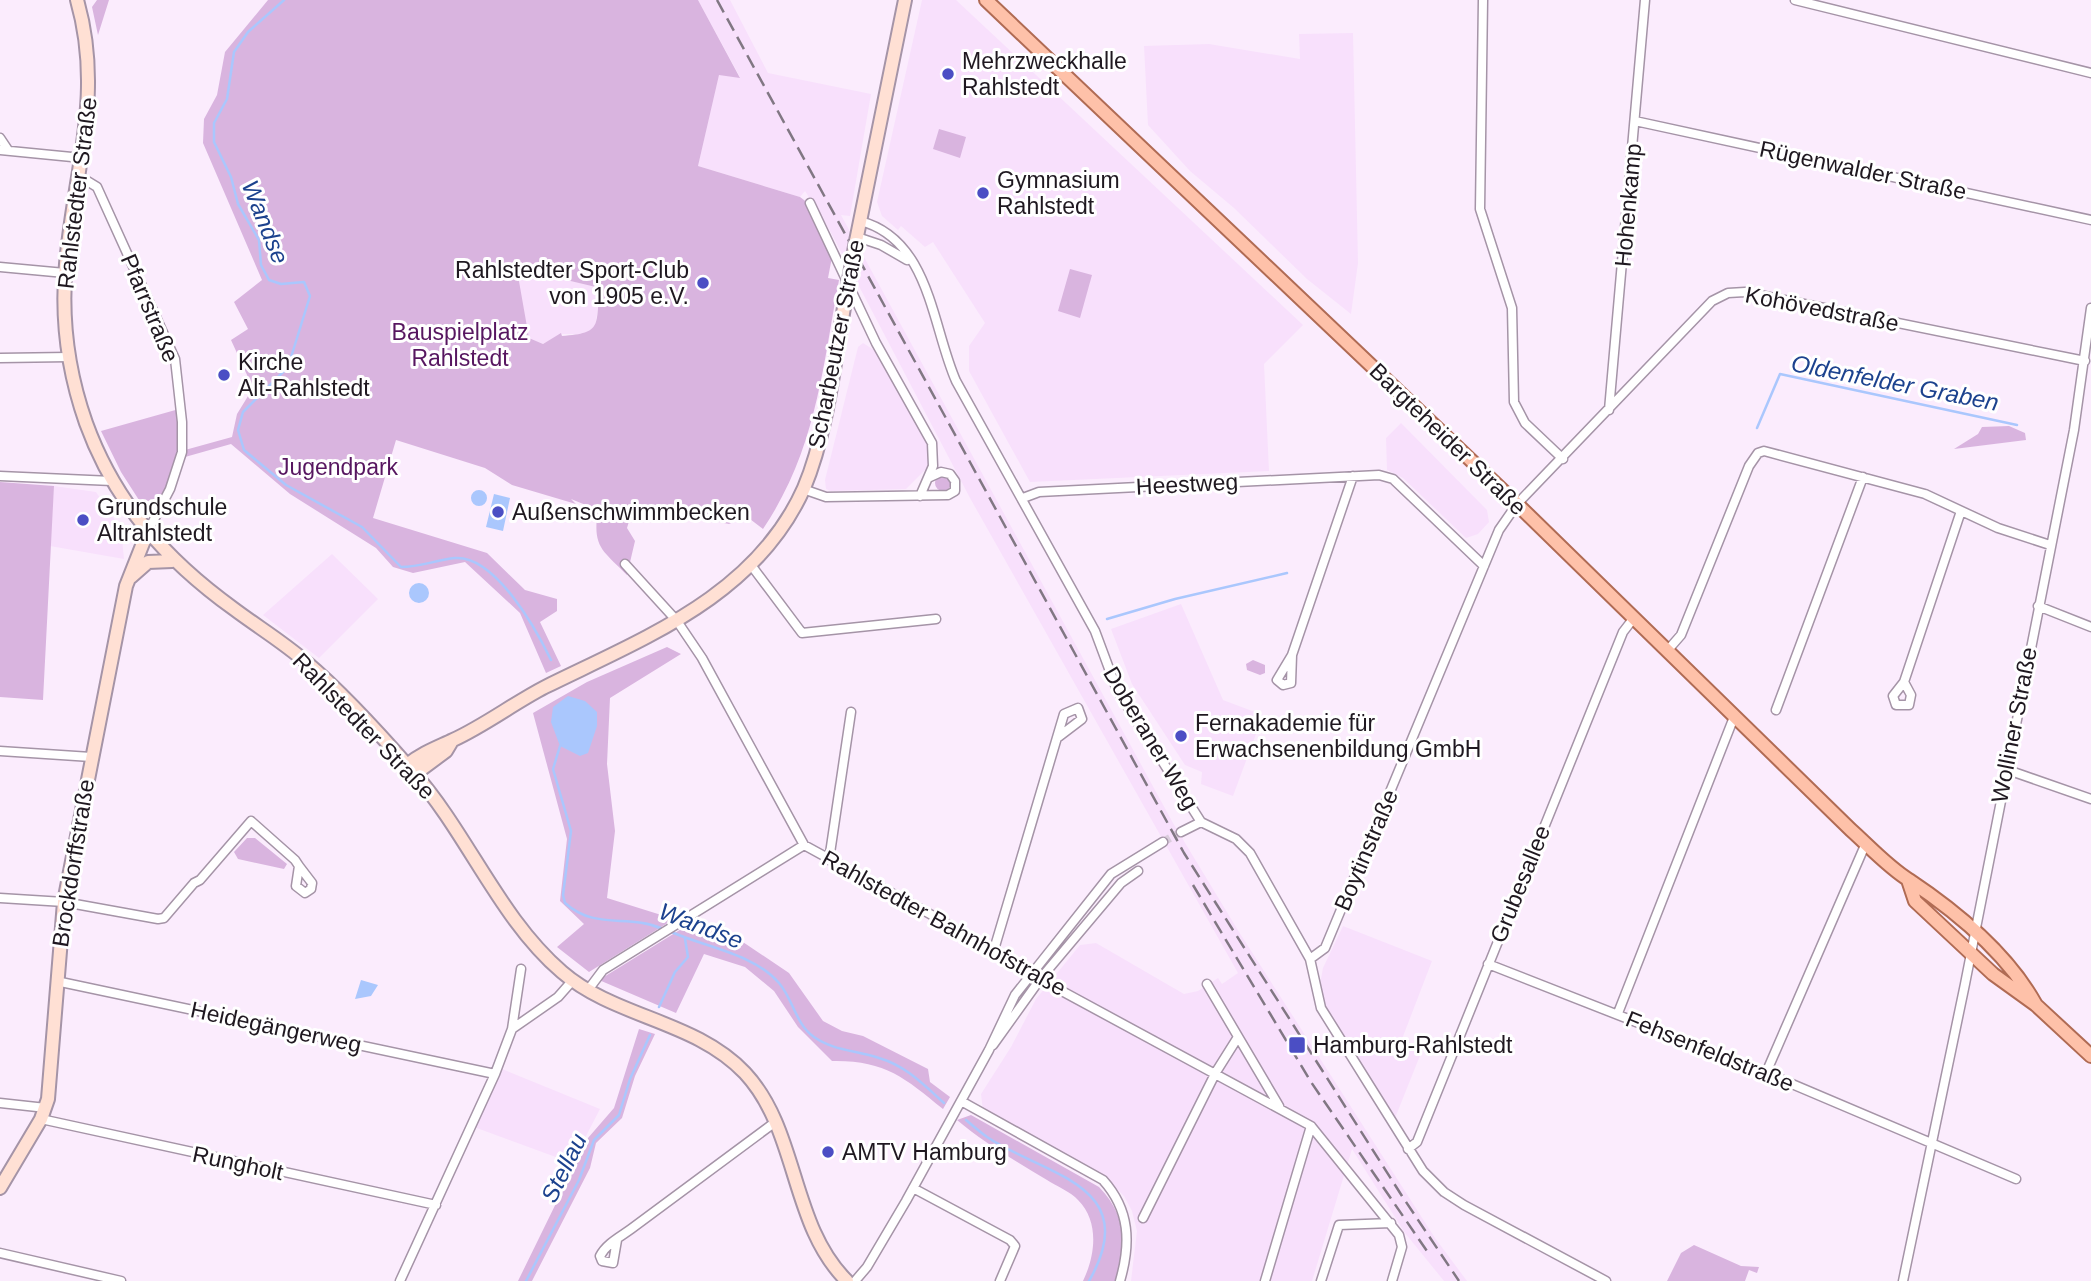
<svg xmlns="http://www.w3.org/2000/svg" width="2091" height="1281" viewBox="0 0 2091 1281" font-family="Arial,sans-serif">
	<rect width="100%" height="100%" fill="#fbecfd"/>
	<!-- built -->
	<path fill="#f8e0fc" d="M698,0H730L768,73L871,94L850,216L841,215L1173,823L1239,932L1435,1238L1467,1281H1444L1405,1233L1352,1149L1312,1281H1131L1137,1231L1132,1211L1124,1196L1110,1182L983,1111L981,1094L1011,1047L1036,999L1080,945L1096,943L1184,994L1198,991L1218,978L1222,984L1238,973L970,498L829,229L805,191L800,197L698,166L719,74L740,77Z
		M922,0H956L1303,325L1264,364L1269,471L1030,482L969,371V346L985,323L933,242L925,247L901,226L898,230L882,216L877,202Z
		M1353,33L1358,263L1351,314L1307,279L1234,208L1190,171L1148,125L1144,46L1209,44L1300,59L1299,34Z
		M519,269L601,288L595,328L588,334H561L543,344L529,338L516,270Z
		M863,343L874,350L928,446V467L906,489L831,491L826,489L825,480L858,347Z
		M1401,423L1487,510L1489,522L1478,534L1466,538L1403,478L1387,470L1386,438Z
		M54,486L96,492L121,529L124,559L50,546Z
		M332,554L378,599L319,658L263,615Z
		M1181,604L1223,700L1263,715L1233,796L1201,784L1202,772L1185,765L1132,684L1111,629Z
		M1343,926L1432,961L1402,1039L1423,1048L1395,1118L1323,1004L1319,989L1323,968Z
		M502,1069L600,1109L572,1163L474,1127Z"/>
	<!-- green -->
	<path fill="#d9b4df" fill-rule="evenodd" d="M97,0H109L98,35L92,7Z
		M268,0H698L740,78L719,75L698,166L800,197L808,203L832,257L828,278L839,280C822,371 816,450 763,529L746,516L729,524L634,505L627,528L635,541L627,575C603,550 592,548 598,510L571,499L576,504L512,485L485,468L396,440L373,518L487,553L525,590L557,599V611L540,622L561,666L546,673L520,613L465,562L413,573L393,567L376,548L290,494L231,444L185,457V450L232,437L237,414L253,388L231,340L248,329L234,302L262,280L203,143L204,119L217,95L225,52ZM520,269L600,288C595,325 604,333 562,336L561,333L543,344L529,338L517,270Z
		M939,129L966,137L960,158L933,149Z
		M1070,269L1092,275L1080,318L1058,311Z
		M179,409C180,447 177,476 156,509L146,511L121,472L101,431Z
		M2009,426L2025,433L2026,440L1954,449L1978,434L1982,427Z
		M935 483a8 8 0 1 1 16 0a8 8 0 1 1-16 0Z
		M0,482L54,486L43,700L0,697Z
		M667,647L681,654L610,698L607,764L615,831L607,898L674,919L589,972L557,947L584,924L560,901L567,839L533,713L587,682Z
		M1253,660L1265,665V673L1260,675L1247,670L1246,664Z
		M247,838H255L287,864L284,869L238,859L234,852Z
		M691,923L731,934L789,973L823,1021L842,1031L863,1036L928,1069L930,1082L950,1097L943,1109C904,1077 884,1060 832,1061L798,1027L774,991L745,967L704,954L676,1013L599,980Z
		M639,1029L655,1034L635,1076L622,1118L596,1143L590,1168L532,1281H518L588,1138L614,1108Z
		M971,1115L1099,1187C1126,1214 1127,1246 1116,1281H1083C1095,1256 1100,1222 1078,1200C1071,1192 1056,1186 1047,1180C1016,1161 984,1143 957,1120Z
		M1694,1245L1741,1266L1759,1267L1757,1273L1749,1270L1745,1281H1667L1681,1253Z"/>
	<!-- water -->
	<path fill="#aac7fd" d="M471 498a8 8 0 1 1 16 0a8 8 0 1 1-16 0Z
		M494,494L510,498L503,531L486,527Z
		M409 593a10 10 0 1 1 20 0a10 10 0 1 1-20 0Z
		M568,696L585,701L597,712V726L588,753L580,756L560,746L551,722L553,707Z
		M361,980L378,985L371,996L355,999Z"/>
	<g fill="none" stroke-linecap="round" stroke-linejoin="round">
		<!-- stream -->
		<path stroke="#aac7fd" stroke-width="2.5" d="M284,0L248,32L234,52L227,99L214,123V142L231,177L238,204L259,240L261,265L269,280L281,284L304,282L310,296L288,367L243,412L238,430L244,450L286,485L362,527L401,567C420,567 436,560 455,558C495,555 536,629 551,660
			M1757,428L1780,374L2017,425
			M1107,619L1175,599L1287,573
			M560,746L553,769L571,831L563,895L565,903C596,931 628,913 663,929
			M669,931C704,947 753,953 779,983C793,999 796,1025 814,1037C834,1051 856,1050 879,1058C906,1066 923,1084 944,1103
			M659,1007L675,972L688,957L685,939
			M966,1120C973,1126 980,1132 987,1137C1043,1175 1145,1184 1089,1281
			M526,1281L579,1180L594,1140L619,1115L630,1079L650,1035"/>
		<!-- street-tunnel -->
		<path stroke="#daccdc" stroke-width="8" stroke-dasharray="8 4" stroke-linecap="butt" d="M1163,842L1181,832"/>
		<!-- street casing -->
		<g stroke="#a594a7" stroke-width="11">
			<path id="street" d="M1483,0L1480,209L1512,308L1514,402L1525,423L1563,459
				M1795,0L2091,73
				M1635,121L2091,220
				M0,138L8,150
				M0,150L82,158
				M79,176L97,187L175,359L182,422V452L170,489L147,533
				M810,203L876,343L932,443L933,466L920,496
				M860,221C930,239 932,327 956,381L1095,631L1117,690L1201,822L1236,839L1250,853L1310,959L1321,1008L1423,1171L1444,1192L1464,1205L1606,1281
				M857,237L881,245L907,260
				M0,267L65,273
				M0,358L69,357
				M1609,410L1645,0
				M0,476L112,481
				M803,489L826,497L948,495L955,491V481L950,474L941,472L930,477
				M1023,498L1039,492L1379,475L1393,479L1484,566
				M625,564L677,621L702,658L804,845L939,919L1012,964L1311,1126L1399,1235L1402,1247L1392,1281
				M751,565L802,633L936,619
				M2038,606L2091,627
				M1667,651L1681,635L1749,466L1758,453L1764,451L1925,494L1998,528L2050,545
				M1292,655L1291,683L1283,685L1277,680L1292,655L1353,476
				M1904,682L1911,695L1909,705H1896L1893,696L1904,682L1961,511
				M1776,710L1863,477
				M0,751L91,757
				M2005,769L2091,799
				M1181,832L1201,822
				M829,860L851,712
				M0,898L64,902L158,919L164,918L194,883L200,880L251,821L295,860L299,866L296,886L305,893L311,889L312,883L299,866
				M993,953L1064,714L1078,708L1082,719L1057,738
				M1310,959L1325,948L1499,530L1517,504L1712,301L1728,293L1745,292L2085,361
				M1488,964L1766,1073L2016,1179
				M56,981L495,1074
				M1207,984L1279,1106
				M588,990L603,970L804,845
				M1618,1013L1734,717
				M512,1029L521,969
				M993,1045L1041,978L1121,883L1138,871
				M1766,1073L1866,843
				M961,1101L1103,1180C1130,1210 1131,1243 1120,1281
				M0,1103L46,1108
				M41,1119L436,1205
				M1408,1149L1417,1142L1623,632L1633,619
				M913,1188L1010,1240L1015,1246L1000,1281
				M1143,1218L1216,1072L1238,1037
				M617,1240L613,1263L602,1261L600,1256C606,1244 620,1237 631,1229L774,1123
				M0,1253L121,1281
				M400,1281L495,1074L512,1029L558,997L573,980
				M855,1281L867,1267L906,1201L989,1050L1015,995L1111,874L1163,842
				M1265,1281L1311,1126
				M1321,1281L1339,1225L1391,1223
				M1903,1281L1965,984L2074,430L2091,308"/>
		</g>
		<!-- secondary casing -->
		<g stroke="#a594a7" stroke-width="16">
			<path id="secondary" d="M77,0C104,94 74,171 66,264C61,317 68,372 86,423C115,503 166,560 234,609C258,627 283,642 306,662C344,694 380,734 413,772C468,834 499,918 562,972C615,1018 695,1020 745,1073C799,1131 790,1225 847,1281
				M856,241L905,0
				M131,577L148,562L172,561
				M407,765C422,753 436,748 453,740C484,726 514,703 545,687C644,638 756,596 804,488C828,431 835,357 846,296
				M415,774L446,751L452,741
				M0,1188L41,1119L48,1099L64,902L126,586L147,533"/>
		</g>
		<!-- primary casing -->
		<g stroke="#b06b54" stroke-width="16">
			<path id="primary" d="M986,0L1517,504L1851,830C1869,846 1888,867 1909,880C1957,912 2008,954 2036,1005
				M1908,880L1915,901L1993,974L2036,1005L2091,1056"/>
		</g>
		<!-- street -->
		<use href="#street" stroke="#fff" stroke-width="8"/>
		<!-- secondary -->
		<use href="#secondary" stroke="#ffe0d4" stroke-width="12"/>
		<!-- primary -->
		<use href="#primary" stroke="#fec1a9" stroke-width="12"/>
		<!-- rail -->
		<path stroke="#817783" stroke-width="2.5" stroke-dasharray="14 7" stroke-linecap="butt" d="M717,0L1184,853L1402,1196L1459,1281
			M1193,885L1311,1082L1429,1254"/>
		<!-- secondary-bridge casing -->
		<g stroke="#a594a7" stroke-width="16" stroke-linecap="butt">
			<path id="secondary-bridge" d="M846,296L856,241"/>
		</g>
		<!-- secondary-bridge -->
		<use href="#secondary-bridge" stroke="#ffe0d4" stroke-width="12"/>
	</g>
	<!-- markers -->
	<g fill="#4b4ec4" stroke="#fff" stroke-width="2.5">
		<circle cx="948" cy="74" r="7"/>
		<circle cx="983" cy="193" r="7"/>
		<circle cx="703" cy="283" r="7"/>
		<circle cx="224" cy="375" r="7"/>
		<circle cx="498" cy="512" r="7"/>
		<circle cx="83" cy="520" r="7"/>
		<circle cx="1181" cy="736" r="7"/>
		<rect x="1288" y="1036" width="18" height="18" rx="3.5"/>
		<circle cx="828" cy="1152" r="7"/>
	</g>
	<g text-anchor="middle" stroke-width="6" stroke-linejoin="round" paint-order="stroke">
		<!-- poi labels -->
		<g font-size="23" fill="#1f1820" stroke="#fff" text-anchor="start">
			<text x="962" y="69">Mehrzweckhalle<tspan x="962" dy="26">Rahlstedt</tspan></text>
			<text x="997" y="188">Gymnasium<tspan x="997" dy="26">Rahlstedt</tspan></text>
			<text x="689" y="278" text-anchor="end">Rahlstedter Sport-Club<tspan x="689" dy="26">von 1905 e.V.</tspan></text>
			<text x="238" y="370">Kirche<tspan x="238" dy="26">Alt-Rahlstedt</tspan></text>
			<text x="97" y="515">Grundschule<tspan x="97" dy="26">Altrahlstedt</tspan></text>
			<text x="512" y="520">Außenschwimmbecken</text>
			<text x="1195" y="731">Fernakademie für<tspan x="1195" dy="26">Erwachsenenbildung GmbH</tspan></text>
			<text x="1313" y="1053">Hamburg-Rahlstedt</text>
			<text x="842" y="1160">AMTV Hamburg</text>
		</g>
		<!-- street labels -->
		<g font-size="23" fill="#1f1820" stroke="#fff">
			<text transform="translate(1863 170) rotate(12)" y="8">Rügenwalder Straße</text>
			<text transform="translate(77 193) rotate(-83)" y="8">Rahlstedter Straße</text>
			<text transform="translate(1628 205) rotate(-85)" y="8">Hohenkamp</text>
			<text transform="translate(150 308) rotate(67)" y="8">Pfarrstraße</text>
			<text transform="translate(1822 309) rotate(11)" y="8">Kohövedstraße</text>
			<text transform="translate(836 344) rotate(-79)" y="8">Scharbeutzer Straße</text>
			<text transform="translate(1448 439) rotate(44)" y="8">Bargteheider Straße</text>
			<text transform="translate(1187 484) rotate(-3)" y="8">Heestweg</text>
			<text transform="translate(2014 725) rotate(-79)" y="8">Wolliner Straße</text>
			<text transform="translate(364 726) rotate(46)" y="8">Rahlstedter Straße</text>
			<text transform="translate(1151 738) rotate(59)" y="8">Doberaner Weg</text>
			<text transform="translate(1366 850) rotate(-67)" y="8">Boytinstraße</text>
			<text transform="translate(73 863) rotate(-81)" y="8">Brockdorffstraße</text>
			<text transform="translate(1520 884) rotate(-68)" y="8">Grubesallee</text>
			<text transform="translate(944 923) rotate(29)" y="8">Rahlstedter Bahnhofstraße</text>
			<text transform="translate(276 1027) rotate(12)" y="8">Heidegängerweg</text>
			<text transform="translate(1710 1051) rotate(22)" y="8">Fehsenfeldstraße</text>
			<text transform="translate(238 1163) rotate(12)" y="8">Rungholt</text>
		</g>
		<!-- park labels -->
		<g font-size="23" fill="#571660" stroke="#fff">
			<text x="460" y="340">Bauspielplatz<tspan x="460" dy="26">Rahlstedt</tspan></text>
			<text x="338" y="475">Jugendpark</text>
		</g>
		<!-- water labels -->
		<g font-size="24" font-style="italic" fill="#1c428e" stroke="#fff">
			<text transform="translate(265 222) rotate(68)" y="8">Wandse</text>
			<text transform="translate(1895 383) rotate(11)" y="8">Oldenfelder Graben</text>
			<text transform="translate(701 926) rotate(21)" y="8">Wandse</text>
			<text transform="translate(564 1168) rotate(-64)" y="8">Stellau</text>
		</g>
	</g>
</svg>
